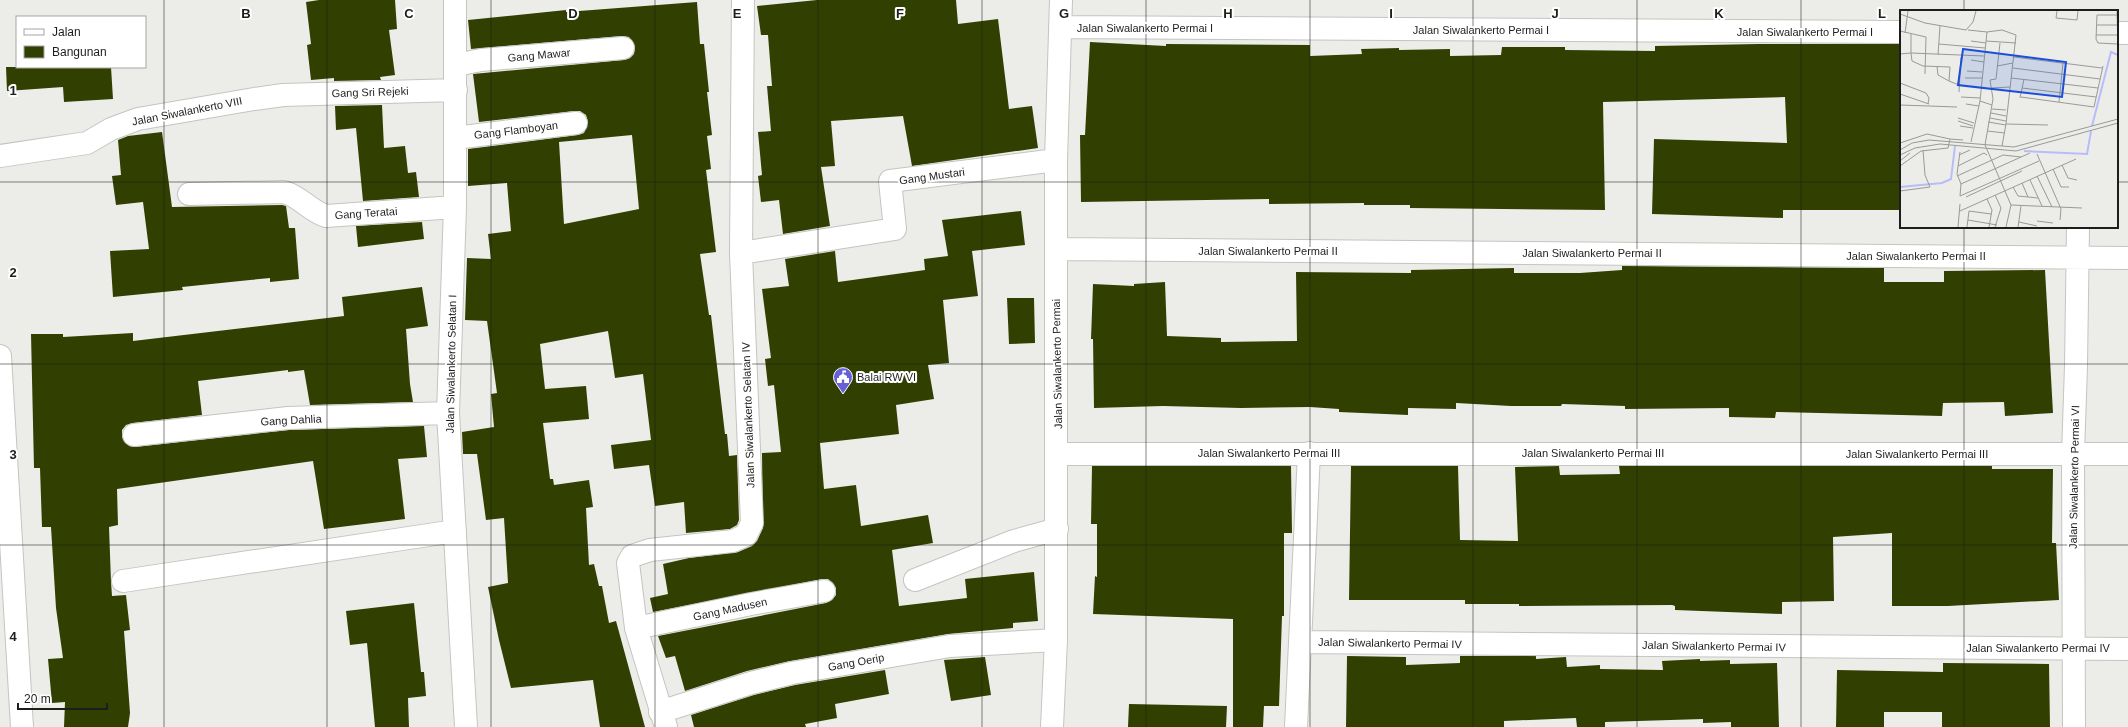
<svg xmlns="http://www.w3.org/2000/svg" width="2128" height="727" viewBox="0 0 2128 727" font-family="Arial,sans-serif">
	<rect width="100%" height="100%" fill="#ecede9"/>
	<!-- building -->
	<path fill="#314000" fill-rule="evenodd" d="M319,0H395L397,29L389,30L395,75L380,77L381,80L334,81V78L311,80L307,45L311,44L306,2Z
		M817,0H956L958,24L998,19L1009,109L1032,106L1038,148L912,166L903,116L831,121L835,166L821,167L830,226L783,234L779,200L761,202L758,176L762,175L758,132L771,131L767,86H772L768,35H761L757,6Z
		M697,2L700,44H704L709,92H707L712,135L707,136L711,169L706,170L716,252L700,254L709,315H711L725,434H727L729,456L737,455L739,520L737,525L730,529L686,533L684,502L655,506L649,465L614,469L611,445L651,440L643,374L615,378L608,331L540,344L545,389L586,386L589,419L543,423L550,479H553L554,485L589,480L593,507L586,508L589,565L594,564L599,586H602L609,623L616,621L645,727H600L593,680L511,688L499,640L488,587L508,583L504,518L486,520L477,454H463L462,432L494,427L491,394L497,393L487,321L465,320L467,258L491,259L488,234L511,231L507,183L468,186V149L578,135L584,133L588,122L586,115L580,111H574L479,122L473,74L624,60L630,58L634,54L635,47L629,37L622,36L471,49L468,20L566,10V12ZM632,135L639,209L564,224L559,142Z
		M1090,42L1166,46V44L1310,45V56L1362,54L1361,49L1399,48V50L1450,49V56L1501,55L1502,47H1565V50L1655,51V46L1758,44H1901V210H1783V218L1652,214L1654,139L1787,143L1785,97L1603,102L1605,210L1410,208V205H1364V203L1269,204V199L1081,202L1080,135H1085Z
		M6,67H111L113,99L64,102L63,87L7,91Z
		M382,105L384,148L405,146L408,173L416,172L419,197L363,201L356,128L336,130L335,106Z
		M162,132L172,207L282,205L286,206L289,228H295L299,279L270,282V278L250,280L182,287L183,290L113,297L110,251L149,249L143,202L116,205L112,176L121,175L118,140L128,136Z
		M1021,211L1025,245L972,251L978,296L943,300L949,363L928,365L934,399L896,405L899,434L820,443L824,489L856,485L861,526L928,515L933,543L892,550L899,606L967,598L965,579L1034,572L1038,621L1013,623V628L948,634L790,661L747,671L685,691L675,656L666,658L658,636L826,603L832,600L836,595V588L833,583L828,579H822L653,612L650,598L668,594L663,564L689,558L738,552L752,546L757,541L763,528L762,453L781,452L774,385L768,386L765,359L771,358L762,289L789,286L785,259L835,251L838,282L925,270L924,259L948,256L942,220Z
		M422,222L424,239L358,247L356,226Z
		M1622,266L1884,268V282H1944V271L2045,270L2053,413L2005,416L2004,402L1943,403L1942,416L1776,412L1775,418L1729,417V408L1625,409V406L1562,404L1561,406H1511L1456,403V409L1408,408V415L1339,412V409L1310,407L1241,408L1163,406L1094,408L1093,339H1091L1093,284L1134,286V284L1165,282L1167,336L1221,338V342L1297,341L1296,272L1411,273V270L1514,268V273H1580L1622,270Z
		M422,287L428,326L406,329L410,384L413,402L310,405L304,370L288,372V370L198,381L202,415L133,423L126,425L122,430V437L129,446L135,447L289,430L424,426L427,457L398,459L405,519L324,529L313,461L117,489L118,525L109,527L111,582L112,596L126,595L130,630L124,631L130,713L128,727H64L65,702L52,703L48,659L63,658L56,608L51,527H42L40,468H34L31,334H63V337L133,333V341L344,316L342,297Z
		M1007,298H1034L1035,343L1009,344Z
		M1092,466H1291L1292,533H1284V616H1282L1279,706H1264L1263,727H1233V619L1093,614L1095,576L1097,577V524H1091Z
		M1351,466H1458L1460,540L1518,541L1515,467L1559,466L1560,475L1620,474L1619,466H1992V469H2053L2052,543H2056L2059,600L1948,606H1892V533L1833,537L1834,601L1782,602V614L1675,610V606L1672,605L1519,606V604H1465V600H1349Z
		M414,603L421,672H424L426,696L408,698L409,727H375L367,643L350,645L346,611Z
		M1347,656L1406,657V665L1460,663V656H1536V659L1566,657L1567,667L1600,665V669L1663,670L1662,661L1700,659V661L1730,660V664L1777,663L1779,727H1731V722L1703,723V719L1605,722V727H1577L1576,718L1504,721V727H1346Z
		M985,657L991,695L951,701L944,660Z
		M1943,663L2049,664L2050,727H1942V712H1884V727H1836L1837,670L1943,672Z
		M885,670L889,694L835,704L837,718L805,724L806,727H694L691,715L754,695L795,685Z
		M1129,704L1227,706L1226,727H1128Z"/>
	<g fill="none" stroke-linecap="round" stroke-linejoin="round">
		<!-- minor casing -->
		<g stroke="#c4c5c1" stroke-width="24">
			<path id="minor" d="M455,0V207L448,413L466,727
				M1060,27L1901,32
				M2117,33H2128
				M456,65L481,60L623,48
				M455,138L576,123
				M0,156L87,143L111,129L138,119L254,99L283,95L456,90
				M189,194L284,192C301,197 310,211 326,216L455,207
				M1056,249L2128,258
				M741,253L895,229L890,181L1056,160
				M0,356L22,727
				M134,435L288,418L448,413
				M1058,454H2128
				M915,580L1014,541L1057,529
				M123,581L455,531
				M636,628L751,604L824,591
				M1300,642L2128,649
				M660,712L751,683L792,673L950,646L1056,640
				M666,727L636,628L628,563L632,556L650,550L733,541L746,535L752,523L741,253L743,0
				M1052,727L1056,640V160L1061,0
				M1296,727L1309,453
				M2074,727L2073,454L2076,366L2078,227"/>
		</g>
		<!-- minor -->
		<use href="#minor" stroke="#fff" stroke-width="22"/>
	</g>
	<!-- grid -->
	<path fill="none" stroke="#1d1d1c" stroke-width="1" stroke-opacity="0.55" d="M164,0V727M327,0V727M491,0V727M655,0V727M818,0V727M982,0V727M1146,0V727M1310,0V727M1473,0V727M1637,0V727M1801,0V727M1964,0V11M0,182H1901M2117,182H2128M1964,227V727M0,364H2128M0,545H2128"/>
	<!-- icons -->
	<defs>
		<g id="civic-pin" transform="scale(1)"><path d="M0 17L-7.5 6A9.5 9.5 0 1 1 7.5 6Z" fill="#665fd9" stroke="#fff"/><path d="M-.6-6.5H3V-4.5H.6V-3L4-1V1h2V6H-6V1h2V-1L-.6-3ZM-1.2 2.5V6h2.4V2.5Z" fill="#fff"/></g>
	</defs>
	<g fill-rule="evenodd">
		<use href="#civic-pin" x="843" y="377"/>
	</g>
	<g text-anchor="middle" stroke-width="4" stroke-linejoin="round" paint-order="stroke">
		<!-- street labels -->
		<g font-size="11" fill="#1d1d1c" stroke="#fff">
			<text x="1145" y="32">Jalan Siwalankerto Permai I</text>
			<text x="1481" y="34">Jalan Siwalankerto Permai I</text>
			<text x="1805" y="36">Jalan Siwalankerto Permai I</text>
			<text transform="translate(539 55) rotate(-5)" y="4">Gang Mawar</text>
			<text transform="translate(370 92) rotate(-2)" y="4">Gang Sri Rejeki</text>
			<text transform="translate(187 111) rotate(-11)" y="4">Jalan Siwalankerto VIII</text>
			<text transform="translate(516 130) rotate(-7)" y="4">Gang Flamboyan</text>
			<text transform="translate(932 176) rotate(-8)" y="4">Gang Mustari</text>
			<text transform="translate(366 213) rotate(-4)" y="4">Gang Teratai</text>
			<text x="1268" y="255">Jalan Siwalankerto Permai II</text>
			<text x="1592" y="257">Jalan Siwalankerto Permai II</text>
			<text x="1916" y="260">Jalan Siwalankerto Permai II</text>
			<text transform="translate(451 364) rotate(-89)" y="4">Jalan Siwalankerto Selatan I</text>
			<text transform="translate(1057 364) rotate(-91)" y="4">Jalan Siwalankerto Permai</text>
			<text transform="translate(748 415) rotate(-92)" y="4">Jalan Siwalankerto Selatan IV</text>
			<text transform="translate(291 420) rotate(-3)" y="4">Gang Dahlia</text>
			<text x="1269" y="457">Jalan Siwalankerto Permai III</text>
			<text x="1593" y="457">Jalan Siwalankerto Permai III</text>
			<text x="1917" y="458">Jalan Siwalankerto Permai III</text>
			<text transform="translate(2074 477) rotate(-89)" y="4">Jalan Siwalankerto Permai VI</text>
			<text transform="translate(730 609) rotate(-12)" y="4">Gang Madusen</text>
			<text transform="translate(1390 643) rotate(1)" y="4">Jalan Siwalankerto Permai IV</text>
			<text transform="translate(1714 646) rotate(1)" y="4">Jalan Siwalankerto Permai IV</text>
			<text x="2038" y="652">Jalan Siwalankerto Permai IV</text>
			<text transform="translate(856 662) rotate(-10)" y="4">Gang Oerip</text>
		</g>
		<!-- poi labels -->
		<g font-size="11" fill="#1d1d1c" stroke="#fff" text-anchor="start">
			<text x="857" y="381">Balai RW VI</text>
		</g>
	</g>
	<!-- overview -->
	<g transform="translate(1900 10)">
		<rect width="218" height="218" fill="#ecede9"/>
		<path fill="none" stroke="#b8bcf9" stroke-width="2" d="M192,116L211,42L218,45M124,141L187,144L191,121M0,177L42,173L51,169L55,136"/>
		<path fill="none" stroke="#999a97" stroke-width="1" d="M157,1L156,8L177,10L178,1M217,1L218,41M0,4L25,13L66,20L73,12L76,1M218,5H197L196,29L198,33L218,34M197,15H218M68,20L87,22L102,20L116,25L106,114M0,21L26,27L25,64M5,23L8,1M11,24V43L84,46M196,25H218M71,31L86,33M86,31L116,33M100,33L96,69L90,70L93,89L85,135L111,195L106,217M39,34L85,38M0,44L11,43L12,51L23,56L50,57L49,71L59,75M38,45L40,16M114,47L202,58M71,50L84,52M37,56L38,65L49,71M97,56L113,53M113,58L200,69M67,61L82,62M65,68H82M111,68L198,78M0,73L26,83L29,88L28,94M91,78L110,77M122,78L196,87M59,82L61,47M0,84L29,94M61,87L80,88M121,87L194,97L203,56M120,88L124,69M80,91L92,95M159,92L163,53M66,94L79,96M0,95L57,97M92,99L106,100M91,103L106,106M58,108L74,113M90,108L106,111M58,111L73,116M88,112L106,115M60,116L73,118M87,121L105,123M71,132L80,91L87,22M0,133L27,124L50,129M102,136L106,114L148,115M0,140L12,133L29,130L114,137L218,109M60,142L57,164L61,174M130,143L61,174L60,186L139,151M137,144L161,199L160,210M0,145L15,138L40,134L116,141L218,113M59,145L70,140M0,151L10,143M162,155L168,168L177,170M0,156L21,141L48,138L50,129L63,130M58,156L84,143L87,145M153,159L161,177H169M57,166L103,145L121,147M137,166L152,197M130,170L142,196M122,173L128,187M113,177L118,186L138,188M0,181L30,177L25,165L23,140M66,187L122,161M87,189L92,200L89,217M111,195L182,198M60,201L176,149M69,201L91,204M68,210L97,215M137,211L153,213M119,212L137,216M58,217L60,194M67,217L69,201M95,217L101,198L95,185M118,217L121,196"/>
		<path fill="#1d4ed8" fill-opacity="0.15" stroke="#1d4ed8" stroke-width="2" d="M63,39L166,52L162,87L58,75Z"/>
		<rect width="218" height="218" fill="none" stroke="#1d1d1c" stroke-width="2"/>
	</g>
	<g font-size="13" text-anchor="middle" font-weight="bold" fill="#1d1d1c" stroke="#fff" stroke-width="4" stroke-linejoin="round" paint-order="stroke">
		<text x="246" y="18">B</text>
		<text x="409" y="18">C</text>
		<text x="573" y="18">D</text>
		<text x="737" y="18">E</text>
		<text x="900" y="18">F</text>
		<text x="1064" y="18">G</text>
		<text x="1228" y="18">H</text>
		<text x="1391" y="18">I</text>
		<text x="1555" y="18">J</text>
		<text x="1719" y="18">K</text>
		<text x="1882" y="18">L</text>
		<text x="13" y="95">1</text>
		<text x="13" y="277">2</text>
		<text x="13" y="459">3</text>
		<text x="13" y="641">4</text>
	</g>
	<!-- legend -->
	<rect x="16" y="16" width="130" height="52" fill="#ffffff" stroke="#a5a5a4"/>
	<rect x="24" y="29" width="20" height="6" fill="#ffffff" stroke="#a5a5a4"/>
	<text x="52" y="36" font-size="12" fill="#1d1d1c">Jalan</text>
	<rect x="24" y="46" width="20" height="12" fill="#314000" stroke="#a5a5a4"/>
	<text x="52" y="56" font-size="12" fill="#1d1d1c">Bangunan</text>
	<!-- scale -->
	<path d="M18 703v6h89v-6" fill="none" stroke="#1d1d1c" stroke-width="2"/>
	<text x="24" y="703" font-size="12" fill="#1d1d1c" stroke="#ffffff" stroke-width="3" paint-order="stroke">20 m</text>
</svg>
